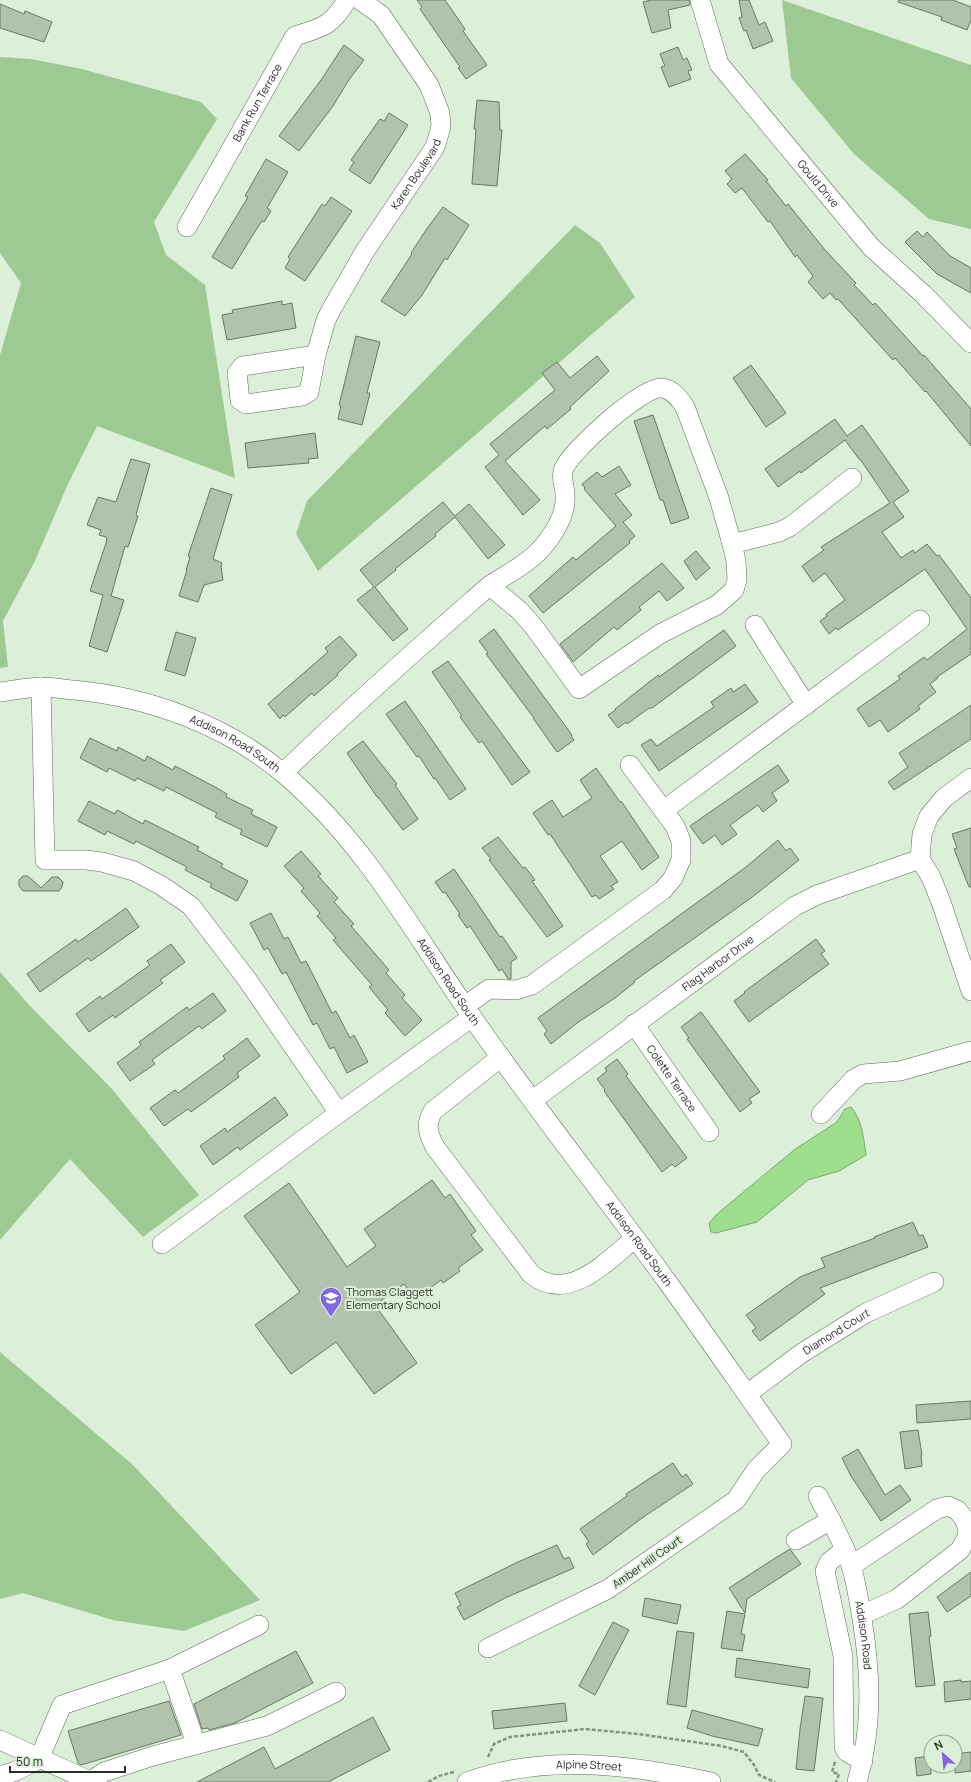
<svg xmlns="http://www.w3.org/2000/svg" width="971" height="1782" viewBox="0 0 971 1782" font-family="Manrope,sans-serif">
	<rect width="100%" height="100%" fill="#dcefd8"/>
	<!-- green -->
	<path fill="#9dca92" d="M782,0L971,65V229L929,219L854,154L791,78Z
		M0,57L31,59L82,69L201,102L217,119L154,222L166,255L205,285L235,478L97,426L68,484L34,563L3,621L8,667L0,668V355L21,283L0,253Z
		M575,225L600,243L635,297L318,571L296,534L307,501Z
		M0,972L30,1006L111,1088L199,1195L143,1237L70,1159L0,1240Z
		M0,1352L133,1465L260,1600L184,1631L113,1620L23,1593L0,1599Z"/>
	<!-- water -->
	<path fill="#9edf8e" stroke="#7baa6f" d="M851,1107C862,1119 864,1140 866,1155L839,1171L808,1180L757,1222L716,1233L711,1232L709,1223L717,1214L794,1150L837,1122L845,1109Z"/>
	<!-- building -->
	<path fill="#b1c3ad" stroke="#687864" d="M417,0H445L465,29L463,31L487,65L466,79L458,68L460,67L420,9L422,7Z
		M651,0H689L690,5L668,10L671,28L652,33L643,2Z
		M739,0H749L759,25L765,22L773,41L753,49L746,30L744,31L739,18L742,17Z
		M899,0H953L971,7V20L967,30L941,20L942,17L898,2Z
		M0,4L24,14L25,11L52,22L44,42L0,28Z
		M344,45L364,60L348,81L333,106L299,151L279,136L321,80Z
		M678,47L683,60L687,58L692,70L688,71L691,79L669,87L661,67L665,66L660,54Z
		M477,100L499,102L500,130H502L497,186L472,184L476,129H474Z
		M389,113L408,125L370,184L349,170L354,162L351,160L380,119L384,121Z
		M745,154L768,180L766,181L786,206L788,204L825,250L856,283L854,285L873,305L875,303L923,356L924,355L971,409V446L926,391L925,392L895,358L893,360L838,299L836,300L830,293L823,299L808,282L813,276L797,255L795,257L770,221L768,222L742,188L735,193L727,184L732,179L725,171Z
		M266,159L288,172L267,208L271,211L264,222L262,221L254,233L232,269L212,257L248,197L245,196Z
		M331,197L352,211L305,281L285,268L290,259L288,257L322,204L325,206Z
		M443,207L469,225L447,260L445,258L422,295L405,316L381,301L412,254L411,253L426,230Z
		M917,231L923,237L927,232L950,256L971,268V293L937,274L905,242Z
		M282,301V305L292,303L296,328L227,340L222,315L233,313L232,310Z
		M356,336L380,342L367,393H370L362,425L338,419L341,406L339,405Z
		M597,356L609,371L570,407L571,409L547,429L545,426L505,461L540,500L523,515L485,467L499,455L490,444L555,390L542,373L557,362L570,378Z
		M751,365L786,413L766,427L733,378Z
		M653,415L689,518L671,524L663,500H660L634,421Z
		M835,419L847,436L862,425L909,491L893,502L904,517L882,532L901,558L913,550L915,553L927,544L937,556L939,555L971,598V654L937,677L938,678L930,684L936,692L918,706L920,709L888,732L880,720L869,727L857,709L900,679L898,676L924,657L927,660L967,629L925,569L838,630L836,628L829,634L820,621L827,616L826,614L845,600L825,573L813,582L802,566L824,550L821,547L890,503L860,459H859L845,440L801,473L800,471L778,487L765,469Z
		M315,433L318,458L308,459L309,463L248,468L245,443Z
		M131,459L150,464L136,515L138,516L128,547L125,546L111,596L124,600L107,652L89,646L103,595L90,591L107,540L106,537L99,535L101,530L87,525L98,497L116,502Z
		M619,466L631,485L615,494L632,515L623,522L635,536L629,541L630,543L543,613L529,596L573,557L576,560L616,526L584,489L585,488L582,484L597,472L602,477Z
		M211,488L232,495L213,559L222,563L221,567L223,580L204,585L198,602L179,596L187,570H186L190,557L188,556Z
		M443,502L455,516L469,504L505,545L488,559L455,517L435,534L436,536L395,569L396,570L375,587L408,629L393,641L357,600L374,587L360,570Z
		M696,551L710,568L696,580L684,561Z
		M662,563L684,588L667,601L659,591L639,607L641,610L617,630L614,627L573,662L560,644Z
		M494,629L572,735L571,736L574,740L559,751L557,752L533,718H534L486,654L488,653L479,641Z
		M724,630L736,646L652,708H649L627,724L626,722L618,728L608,715L616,710L615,709L658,675L659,677Z
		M176,632L196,638L185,676L165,670Z
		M340,636L357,655L337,674L338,675L314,696L312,693L285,717L283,715L280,719L268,704L328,652L325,648Z
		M448,661L530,772L512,785L482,741L479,743L460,717L462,716L432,672Z
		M745,684L758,702L659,771L641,745L651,739L657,746L714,707L711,702L731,688L733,692Z
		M405,701L466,789L450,800L435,778L434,779L419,756L417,757L386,714Z
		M971,705V739L894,790L888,782L908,767L899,753Z
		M90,738L117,751L118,747L145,761L147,756L173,770L175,766L215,787L227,794L226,797L253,810L251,814L277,827L267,847L240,834L242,830L215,817L217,813L166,787L164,791L137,778L135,781L109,768L107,772L80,758Z
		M363,741L397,784L395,785L418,819L403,830L378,797H377L347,753Z
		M778,765L789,781L772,793L777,801L763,812L758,805L730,825L737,834L722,845L715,835L703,844L690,826Z
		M596,768L620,802L621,801L659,857L642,870L622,841L600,856L618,882L611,886L614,889L599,899L596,895L592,897L550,834L548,835L533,813L552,800L563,817L592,798L580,780Z
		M89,801L115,814L117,810L143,824L145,820L199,847L197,850L223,864L221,867L248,881L237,901L210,887L212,884L185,870L187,867L136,841L134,844L107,831L105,835L78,821Z
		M971,828V887H969L954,849L957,848L952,834Z
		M498,837L523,868L525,867L535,880L532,881L563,926L547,937L489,860L491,859L482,848Z
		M778,840L786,851L790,848L799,860L751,898L634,981L635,982L615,998L577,1023L551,1044L544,1034L547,1031L538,1018L746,867Z
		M301,851L321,874L318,876L338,898L334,902L354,924L351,926L389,970L386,973L405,995L402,998L422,1020L405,1036L385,1013L388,1010L369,987L372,985L333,940L336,938L317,916L320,913L301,891L304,888L284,866Z
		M454,869L500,937L502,936L517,958L511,962V979H508L502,969L499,971L470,926L467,928L458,915L460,914L445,892L443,893L435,882Z
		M23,876H28L41,888L52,877H58L63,882L62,887L59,891H23L19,886V880Z
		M126,908L139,927L91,961L88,958L40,992L27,974L76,939L78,942Z
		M271,913L284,939L288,937L301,963L306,961L332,1013L336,1011L350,1038L354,1035L368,1062L347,1073L334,1047L330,1049L317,1023L313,1025L286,972L282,974L268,948L264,950L250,923Z
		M816,939L825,951L821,954L829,964L749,1022L734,1001L745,993L744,992Z
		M171,944L185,962L160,980L163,983L115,1018L113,1015L89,1032L76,1014L100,996L102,999L150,965L147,961Z
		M213,993L226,1011L202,1029L199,1026L152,1060L155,1064L130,1081L117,1063L141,1045L139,1042L187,1007L189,1010Z
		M701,1012L760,1092L749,1099L752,1103L740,1112L687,1039L689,1038L681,1027Z
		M247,1038L260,1056L237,1073L239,1077L191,1112L188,1109L164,1126L150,1108L175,1090L178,1093L225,1059L223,1056Z
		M617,1059L628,1074L626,1076L687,1158L675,1167L672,1164L662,1172L604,1091L605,1090L597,1079L607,1071L605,1068Z
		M275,1097L288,1115L240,1150L238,1147L213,1165L200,1146L225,1128L227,1132Z
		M432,1180L445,1198L450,1194L476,1231L471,1235L483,1250L458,1268L460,1271L443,1283L441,1280L415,1299L404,1284L375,1305L417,1363L374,1394L336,1342L291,1374L255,1325L300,1292L244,1216L289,1183L347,1267L376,1246L364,1229Z
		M913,1222L919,1236L923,1235L928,1247L820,1288L825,1294L760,1341L752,1331L756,1328L746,1315L800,1277L825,1267L821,1258L875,1238L874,1237Z
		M971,1401V1419L917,1423L916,1405Z
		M918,1430L922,1455H921L922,1466L905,1469L900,1432Z
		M858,1449L885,1495L900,1485L911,1500L881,1521L851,1476L842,1458Z
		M673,1463L682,1477L686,1474L693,1484L642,1518L593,1555L586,1544L589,1542L580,1529L627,1496L626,1494Z
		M557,1545L564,1559L569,1557L574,1568L505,1598L464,1620L457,1607L461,1605L455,1593L518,1562Z
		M790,1549L801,1564L747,1599L745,1613L729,1588L769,1562Z
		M971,1572V1596L947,1612L937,1597Z
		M645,1598L681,1605L677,1624L642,1616Z
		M727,1611L745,1614L741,1634L745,1635L742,1651L721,1648Z
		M928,1612L931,1636L929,1637L935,1685L916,1687L909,1614Z
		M613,1622L629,1630L595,1695L579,1686Z
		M677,1631L694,1633L686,1707L667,1704Z
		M296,1651L313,1683L235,1723L209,1730L208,1728L202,1729L194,1704Z
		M737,1658L810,1669L808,1688L735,1677Z
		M961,1680V1682L971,1681V1699L945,1702L944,1682Z
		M805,1696L823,1698L814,1771L796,1769L800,1729Z
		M169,1701L181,1735L81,1765L78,1763L68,1731Z
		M565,1703L567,1721L494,1729L492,1711Z
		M692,1710L763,1729L758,1746L712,1736L687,1728Z
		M373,1717L390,1750L328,1782H197L264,1747L275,1769Z
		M971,1752V1771L955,1773V1754Z
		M931,1756V1774L917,1776L915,1758Z"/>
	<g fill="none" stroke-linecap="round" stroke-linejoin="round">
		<!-- minor casing -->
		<g stroke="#5c6c58" stroke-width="20">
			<g id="minor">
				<path id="s1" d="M700,0L719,64L871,247L923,294L971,343"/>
				<path id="s2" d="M187,227L295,36C324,27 331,26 347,0"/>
				<path id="s3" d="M316,355L326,320L331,310L365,251L435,147L441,127L440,113L429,85L381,15L360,0"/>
				<path d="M316,355L309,392L302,396L246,404L240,400L237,373L243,366Z"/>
				<path d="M732,544L779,532L791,526L852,478"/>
				<path d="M755,625L806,705"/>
				<path d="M41,687L45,860H86L102,862L134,871L162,886L191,906L246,978L339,1113"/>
				<path id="s4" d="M0,692C13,690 27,688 40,687C51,687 63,689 74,690C149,697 226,725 284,774C364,841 413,932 472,1017C534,1106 602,1192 666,1280C705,1334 743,1389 782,1444L756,1470L736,1500L608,1589L488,1648"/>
				<path d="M283,773C345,713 409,656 473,600C479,595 485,589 492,584C507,574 526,565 539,551C552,537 567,515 565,495C565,486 560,477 564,468C572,450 643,385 663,388C673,390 679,398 685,407L719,498L732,544L736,561L737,580L734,590L717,605L660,634L579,689L534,627L519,610L490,586"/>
				<path d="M971,778L944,798L929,816L922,834L920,859L931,877L941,902L971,991"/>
				<path d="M664,810L920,620"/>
				<path d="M465,1006L489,989L516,990L532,985L663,890L673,878L681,860V841L675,826L630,765"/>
				<path id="s5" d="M634,1024L709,1132"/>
				<path d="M501,1057L433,1111C425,1124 428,1134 435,1147L531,1274C568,1304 606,1262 634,1239"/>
				<path id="s6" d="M533,1100L795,906L817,895L920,859"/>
				<path d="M821,1114L854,1079L863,1074L900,1071L971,1051"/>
				<path d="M162,1244L339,1113L472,1017"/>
				<path id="s7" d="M747,1394L802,1353L866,1313L934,1282"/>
				<path id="s8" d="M818,1496C830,1519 843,1541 851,1565C856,1582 859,1601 862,1619C871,1674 873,1727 857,1782"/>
				<path d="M796,1540L831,1520"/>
				<path d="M845,1549L829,1562L825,1571L843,1656L844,1747L847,1752L863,1761"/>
				<path d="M851,1566L937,1509L948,1506L957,1510L963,1517L968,1528L967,1537L960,1550L897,1599L862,1615"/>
				<path d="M170,1669L196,1744"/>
				<path d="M0,1740L92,1782"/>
				<path d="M0,1776L16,1771L39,1759L62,1705L170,1669L259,1625"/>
				<path d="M90,1782L104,1772L153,1756L267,1726L336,1692"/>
				<path id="s9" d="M467,1782C545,1753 632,1765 711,1782"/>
			</g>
		</g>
		<!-- path -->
		<path stroke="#869383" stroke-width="2.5" stroke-dasharray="4 2" stroke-linecap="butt" d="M488,1757L494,1744L510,1737L585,1729L638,1734L722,1746L744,1752L754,1765L759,1775L775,1782
			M835,1762L832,1772L839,1774L836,1782
			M428,1782L439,1776L454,1772"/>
		<!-- minor -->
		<use href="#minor" stroke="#fff" stroke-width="19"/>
	</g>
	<!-- icons -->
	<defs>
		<g id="school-pin" transform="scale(1.15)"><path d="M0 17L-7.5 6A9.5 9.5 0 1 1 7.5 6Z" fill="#8167e2" stroke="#dcefd8"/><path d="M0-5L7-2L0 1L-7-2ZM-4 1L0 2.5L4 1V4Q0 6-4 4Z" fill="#fff"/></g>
	</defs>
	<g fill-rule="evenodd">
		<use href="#school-pin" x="331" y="1298"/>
	</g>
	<g text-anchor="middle" stroke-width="4" stroke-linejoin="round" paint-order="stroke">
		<!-- street labels -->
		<g font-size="11" fill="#282f26" stroke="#dcefd8">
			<text dy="4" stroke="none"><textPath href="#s2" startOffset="143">Bank Run Terrace</textPath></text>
			<text dy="4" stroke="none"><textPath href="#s3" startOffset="208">Karen Boulevard</textPath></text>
			<text dy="4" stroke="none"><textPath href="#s1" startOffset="222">Gould Drive</textPath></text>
			<text dy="4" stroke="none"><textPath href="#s4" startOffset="246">Addison Road South</textPath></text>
			<text dy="4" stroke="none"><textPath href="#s6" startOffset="230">Flag Harbor Drive</textPath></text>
			<text dy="4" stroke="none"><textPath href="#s4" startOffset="570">Addison Road South</textPath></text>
			<text dy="4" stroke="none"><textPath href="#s5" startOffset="66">Colette Terrace</textPath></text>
			<text dy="4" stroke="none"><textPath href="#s4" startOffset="894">Addison Road South</textPath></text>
			<text dy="4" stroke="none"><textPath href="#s7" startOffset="109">Diamond Court</textPath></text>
			<text transform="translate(647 1562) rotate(-35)" y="4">Amber Hill Court</text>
			<text dy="4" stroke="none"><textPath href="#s8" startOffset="148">Addison Road</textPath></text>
			<text dy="4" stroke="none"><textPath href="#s9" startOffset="124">Alpine Street</textPath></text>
		</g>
		<!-- poi labels -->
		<g font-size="11" fill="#282f26" stroke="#dcefd8" text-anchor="start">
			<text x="346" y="1296">Thomas Claggett<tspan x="346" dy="13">Elementary School</tspan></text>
		</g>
	</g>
	<!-- north arrow -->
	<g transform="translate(943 1754) rotate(333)"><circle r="19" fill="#dcefd8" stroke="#94a291"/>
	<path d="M0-3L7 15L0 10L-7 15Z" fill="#8167e2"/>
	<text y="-6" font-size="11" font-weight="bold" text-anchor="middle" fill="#282f26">N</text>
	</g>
	<!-- scale -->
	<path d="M10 1766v6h115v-6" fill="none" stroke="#282f26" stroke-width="2"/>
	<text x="16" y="1766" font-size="12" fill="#282f26" stroke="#dcefd8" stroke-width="3" paint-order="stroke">50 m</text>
</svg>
